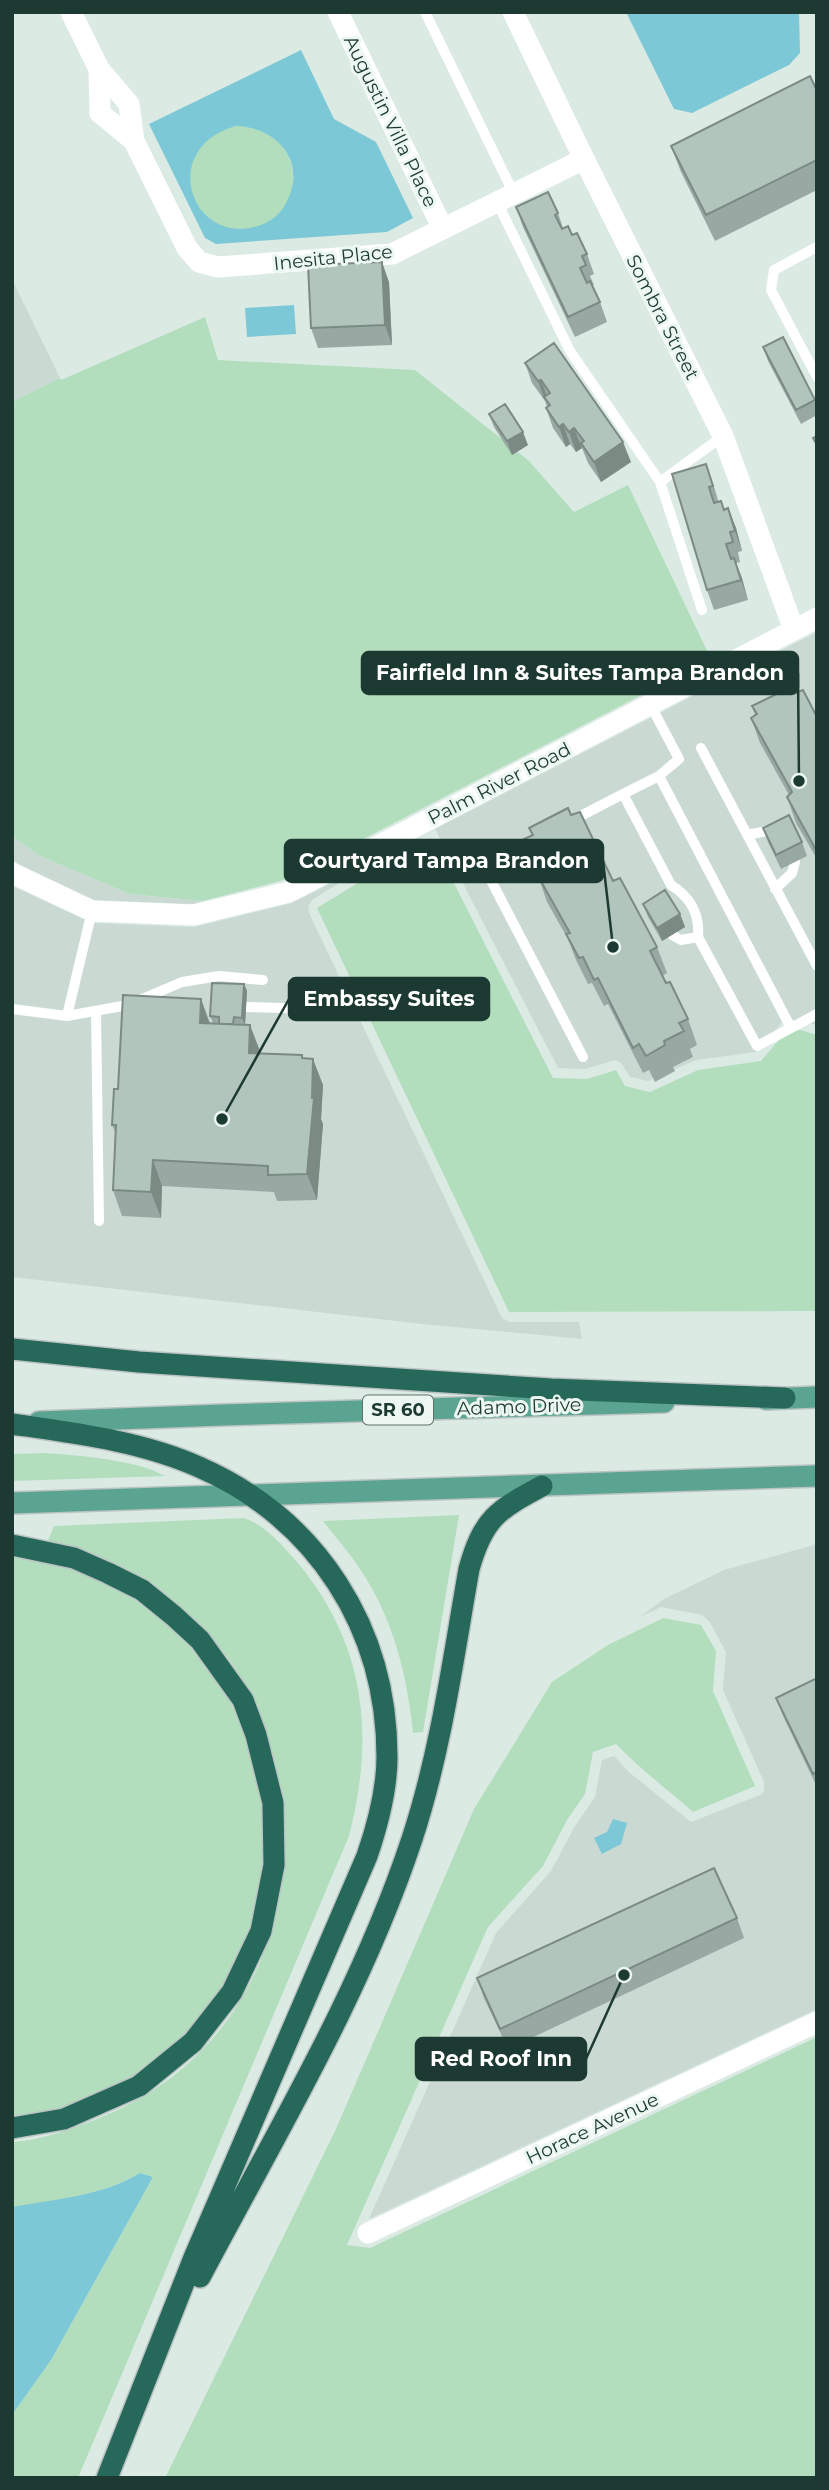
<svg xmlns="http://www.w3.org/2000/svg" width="829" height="2490" viewBox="0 0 829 2490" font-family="Montserrat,sans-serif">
	<rect width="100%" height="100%" fill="#dceae4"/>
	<!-- built -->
	<path fill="#cadad3" d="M12,279L60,378L12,402Z
		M817,632V1025L786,1018L756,1052L696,1060L648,1081L630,1077L621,1063L615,1060L585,1069L558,1068L435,829Z
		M12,836L40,856L130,894L203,901L192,904L94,900L20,865L12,859Z
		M373,862L312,900L308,906L309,913L502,1318L510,1322H579L582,1339L422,1324L12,1277V886L93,923L194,927L292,903Z
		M817,1544V2009L369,2219L496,1933L551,1871L575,1826L595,1797L602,1760L614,1756L630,1773L691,1822L760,1795L764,1791V1782L723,1690L726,1652L709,1621L702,1615L661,1607L640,1617L664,1599L724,1570Z"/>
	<!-- green -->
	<path fill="#b2debe" d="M189 178a52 52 0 1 1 104 0a52 52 0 1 1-104 0Z
		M205,317L218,360L415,370L528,460L574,512L628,485L711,659L284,880L203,901L130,894L40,856L12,836V402L60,378L61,380Z
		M431,838L553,1078L587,1079L616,1070L625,1086L650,1092L698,1070L761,1061L790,1027L817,1035V1311L509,1312L317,908Z
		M44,1453C77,1455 138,1460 165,1476L12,1481V1454Z
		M459,1515L423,1732L413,1733C407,1674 393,1618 360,1569C349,1552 335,1537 323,1521Z
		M244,1518C265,1525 282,1545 297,1562C366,1644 375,1736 349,1836L78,2478H12V2415L51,2360L153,2177L140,2173C101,2196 56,2200 12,2207V2142C44,2140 75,2128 104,2116C284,2042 334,1824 233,1665C227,1655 217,1646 209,1636C185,1608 153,1581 118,1565C97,1555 70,1548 47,1543L54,1526Z
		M12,1556L63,1563L119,1589L165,1621L186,1641L229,1700L248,1741L261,1781L265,1857L251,1928L235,1965L219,1994L193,2030L140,2075L70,2110L12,2120Z
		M663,1618L701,1625L716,1651L713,1691L755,1786L693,1812C667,1789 640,1769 616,1744L593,1752L585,1794L567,1820L543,1866L488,1927L347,2245L370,2248L817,2037V2478H165L336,2129L474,1809L552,1682L608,1645Z"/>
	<!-- water -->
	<path fill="#7dc8d6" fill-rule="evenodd" d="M626,12H799L800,53L789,65L692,113L674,109Z
		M301,50L334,119L376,142L413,218L387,232L216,244L205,238L149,124ZM236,126C277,127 308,162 286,203C281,214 269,223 258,226C191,247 157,148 236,126Z
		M294,305L296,334L247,337L245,308Z
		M613,1819L627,1823L621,1844L602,1854L594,1838L607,1832Z
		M140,2173L153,2177L51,2360L12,2415V2207C56,2199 102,2196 140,2173Z"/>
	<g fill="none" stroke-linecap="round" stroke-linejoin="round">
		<!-- primary casing -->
		<g stroke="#bbc4c2" stroke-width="24">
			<path id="primary" d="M766,1399L817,1397
				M39,1422L222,1415L664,1402
				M12,1503L817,1476"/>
		</g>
		<!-- highway casing -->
		<g stroke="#bbc4c2" stroke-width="24">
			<path id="highway" d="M12,1349L139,1362L551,1389L785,1398
				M12,1424C74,1433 141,1441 199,1467C317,1519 387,1628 387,1757C387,1791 378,1824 367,1856L193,2260L107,2478
				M12,1545L74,1558L108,1573L142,1590L174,1616L200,1640L243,1700L256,1735L273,1803L274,1865L261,1931L232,1992L193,2042L139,2086L64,2119L12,2128
				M200,2277C276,2133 361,1993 412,1839C441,1751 453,1659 469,1569C483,1519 497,1510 542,1486"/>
		</g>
		<!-- lane -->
		<path stroke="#fff" stroke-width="10" d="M425,12L514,194
			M497,202L570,351L660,482L702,610
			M817,247L774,270L771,290L817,377
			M660,482L723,436
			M650,704L679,759L659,776L791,1028L757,1046L698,937C700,913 690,897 671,885L623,794L659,776
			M701,748L817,966
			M569,822L623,794
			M747,835L772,830L775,832
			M536,838L483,865L583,1057
			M775,889L792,873L795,862
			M672,935L681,940L698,937
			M246,1007L325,1009
			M12,1009L67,1016L128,1005L182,982L219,976L263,980
			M96,1011L99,1221
			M67,1016L92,911
			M791,1028L817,1014"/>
		<!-- street -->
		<path stroke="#fff" stroke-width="21" d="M71,12L99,69
			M338,12L443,229
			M513,12L584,159L723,436L794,630
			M134,141L100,113L99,69L129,104L134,141L187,248L199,262L218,267L392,254L584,159
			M12,873L92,911L194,915L289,892L817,618
			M368,2233L817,2022"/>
		<!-- primary -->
		<use href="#primary" stroke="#5ca492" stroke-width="21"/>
		<!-- highway -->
		<use href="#highway" stroke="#26695b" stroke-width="21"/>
	</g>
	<!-- wall -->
	<path fill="#98a9a3" d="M817,91V190L715,241L681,172L671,146Z
		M516,207L558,213L563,228L572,235L587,254L594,274L590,276L594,285L592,286L600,302L607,322L575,337L523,227Z
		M389,282L392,345L318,348L311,328Z
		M763,347L815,400L817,404V415L801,424L768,361Z
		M525,363L631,462L601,482L588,463L582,448L576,452L570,444L566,447L553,428L546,408L547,407L545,401L532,383Z
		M489,414L528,445L512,455L494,427Z
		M706,464L718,501L724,509L728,508L736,528L742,551L738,552L740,562L736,563L748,600L714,610L707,590Z
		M793,694L817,717V859L796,823L787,797L789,795L760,743L751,718L755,715L752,706Z
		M571,815L657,947L667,973L662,976L688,1019L697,1045L690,1049L693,1057L673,1067L675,1071L655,1082L649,1070L643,1073L608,1004L604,1006L592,983L588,984L576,960L568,939L547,902L538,876L539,875L534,865L524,839L532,836L529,828Z
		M763,828L802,842L807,856L781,869L768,842Z
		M643,904L680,914L685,927L662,941L648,917Z
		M244,984L247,991L245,1025L260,1051V1053L302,1055L303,1058L323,1085L321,1119L323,1124L317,1200L277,1201L274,1192L162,1186L161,1218L122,1216L113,1190L116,1134L112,1125L118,1089L201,999L210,1023H213L210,1016Z
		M817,1678V1787L784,1718L776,1698Z
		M737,1918L744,1938L508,2049L484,1998L477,1978Z"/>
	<!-- shaded-wall -->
	<path fill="#7c8a84" d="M382,262L389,282L392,345L385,325Z
		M541,380L548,400L544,397L545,401L538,381Z
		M563,424L570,444L566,447L559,427Z
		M574,428L582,448L576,452L569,432Z
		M523,432L528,445L512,455L507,441Z
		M623,442L631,462L601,482L594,462Z
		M706,464L713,484L720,506L713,486Z
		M728,508L736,528L742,551L735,531Z
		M734,558L742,578L748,600L741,580Z
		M680,914L685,927L662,941L657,928Z
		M244,984L247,991L245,1025L242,1018Z
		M201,999L210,1025L200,1023Z
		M250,1025L260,1051L259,1079L249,1053Z
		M313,1059L323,1085L321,1119L323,1124L317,1200L307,1174Z
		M153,1160L162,1186L161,1218L151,1192Z"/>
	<!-- building -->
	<path fill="#b1c5bd" stroke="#7c8a84" stroke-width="2" d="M810,76L817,91V160L706,215L671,146Z
		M548,192L558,213L555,215L562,229L568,226L572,235L577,233L587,254L582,256L586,265L580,268L587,283L590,281L600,302L568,317L516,207Z
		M382,262L385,325L311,328L308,265Z
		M783,337L815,400L796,410L763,347Z
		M554,343L623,442L594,462L581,443L584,441L574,428L569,432L563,424L559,427L546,408L550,405L544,397L550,393L541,380L538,381L525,363Z
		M505,404L523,432L507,441L489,414Z
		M817,436V445L813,438Z
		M706,464L713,486L709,487L714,503L721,501L724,510L728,508L735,531L730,532L733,542L726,544L731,559L734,558L741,580L707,590L672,474Z
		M789,688L793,694L803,690L817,717L816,850L787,797L792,792L751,718L757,714L752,706Z
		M568,808L571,815L580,812L613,881L620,878L657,947L650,951L666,983L670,982L688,1019L679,1023L684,1031L664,1041L665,1045L646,1056L639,1044L633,1048L598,978L594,980L583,957L579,958L566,934L570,933L538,876L543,874L524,839L533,835L529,828Z
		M789,815L802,842L776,855L763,828Z
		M665,890L680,914L657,928L643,904Z
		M212,983L244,984L242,1018L234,1017L233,1024H219V1017L210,1016Z
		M123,995L201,999L200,1023L250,1025L249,1053L302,1055V1058L313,1059L312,1098H314L307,1174L268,1175V1166L153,1160L151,1192L113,1190L116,1125H112L114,1089H118Z
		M817,1678V1772L813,1774L776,1698Z
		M714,1868L737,1918L500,2029L477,1978Z"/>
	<g text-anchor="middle" stroke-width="6" stroke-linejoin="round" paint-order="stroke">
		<!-- shield labels -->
		<rect fill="#ecf7f1" stroke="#5b736b" stroke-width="2" x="363" y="1395.5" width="70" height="29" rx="5"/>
		<g font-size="18" font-weight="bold" fill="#1d3a32">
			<text x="398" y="1416">SR 60</text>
		</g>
		<!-- street labels -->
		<g font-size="19" fill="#1d3a32" stroke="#ecf7f1">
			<text transform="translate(391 121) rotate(64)" y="7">Augustin Villa Place</text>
			<text transform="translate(333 257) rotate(-6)" y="7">Inesita Place</text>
			<text transform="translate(663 317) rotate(63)" y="7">Sombra Street</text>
			<text transform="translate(499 783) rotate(-27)" y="7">Palm River Road</text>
			<text transform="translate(519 1406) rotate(-2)" y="7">Adamo Drive</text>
			<text transform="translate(592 2128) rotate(-25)" y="7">Horace Avenue</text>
		</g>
	</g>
	<!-- callouts -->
	<path fill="none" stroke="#1d3a32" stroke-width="2.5" d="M799 781L798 673M613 947L603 861M222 1119L289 999M624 1975L586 2059"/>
	<g fill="#1d3a32" stroke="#ecf7f1" stroke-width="2.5">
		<circle cx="799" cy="781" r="7"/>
		<circle cx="613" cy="947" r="7"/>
		<circle cx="222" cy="1119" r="7"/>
		<circle cx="624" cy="1975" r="7"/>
	</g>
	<g fill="#1d3a32" stroke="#1d3a32" stroke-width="2.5">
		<rect x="362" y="652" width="436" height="42" rx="7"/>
		<rect x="285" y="840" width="318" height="42" rx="7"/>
		<rect x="289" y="978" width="200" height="42" rx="7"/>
		<rect x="416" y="2038" width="170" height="42" rx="7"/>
	</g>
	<g font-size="21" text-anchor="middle" font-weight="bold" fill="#fff">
		<text x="580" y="680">Fairfield Inn &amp; Suites Tampa Brandon</text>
		<text x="444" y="868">Courtyard Tampa Brandon</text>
		<text x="389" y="1006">Embassy Suites</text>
		<text x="501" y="2066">Red Roof Inn</text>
	</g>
	<!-- border -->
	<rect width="829" height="2490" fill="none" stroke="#1d3a32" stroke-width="28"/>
</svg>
